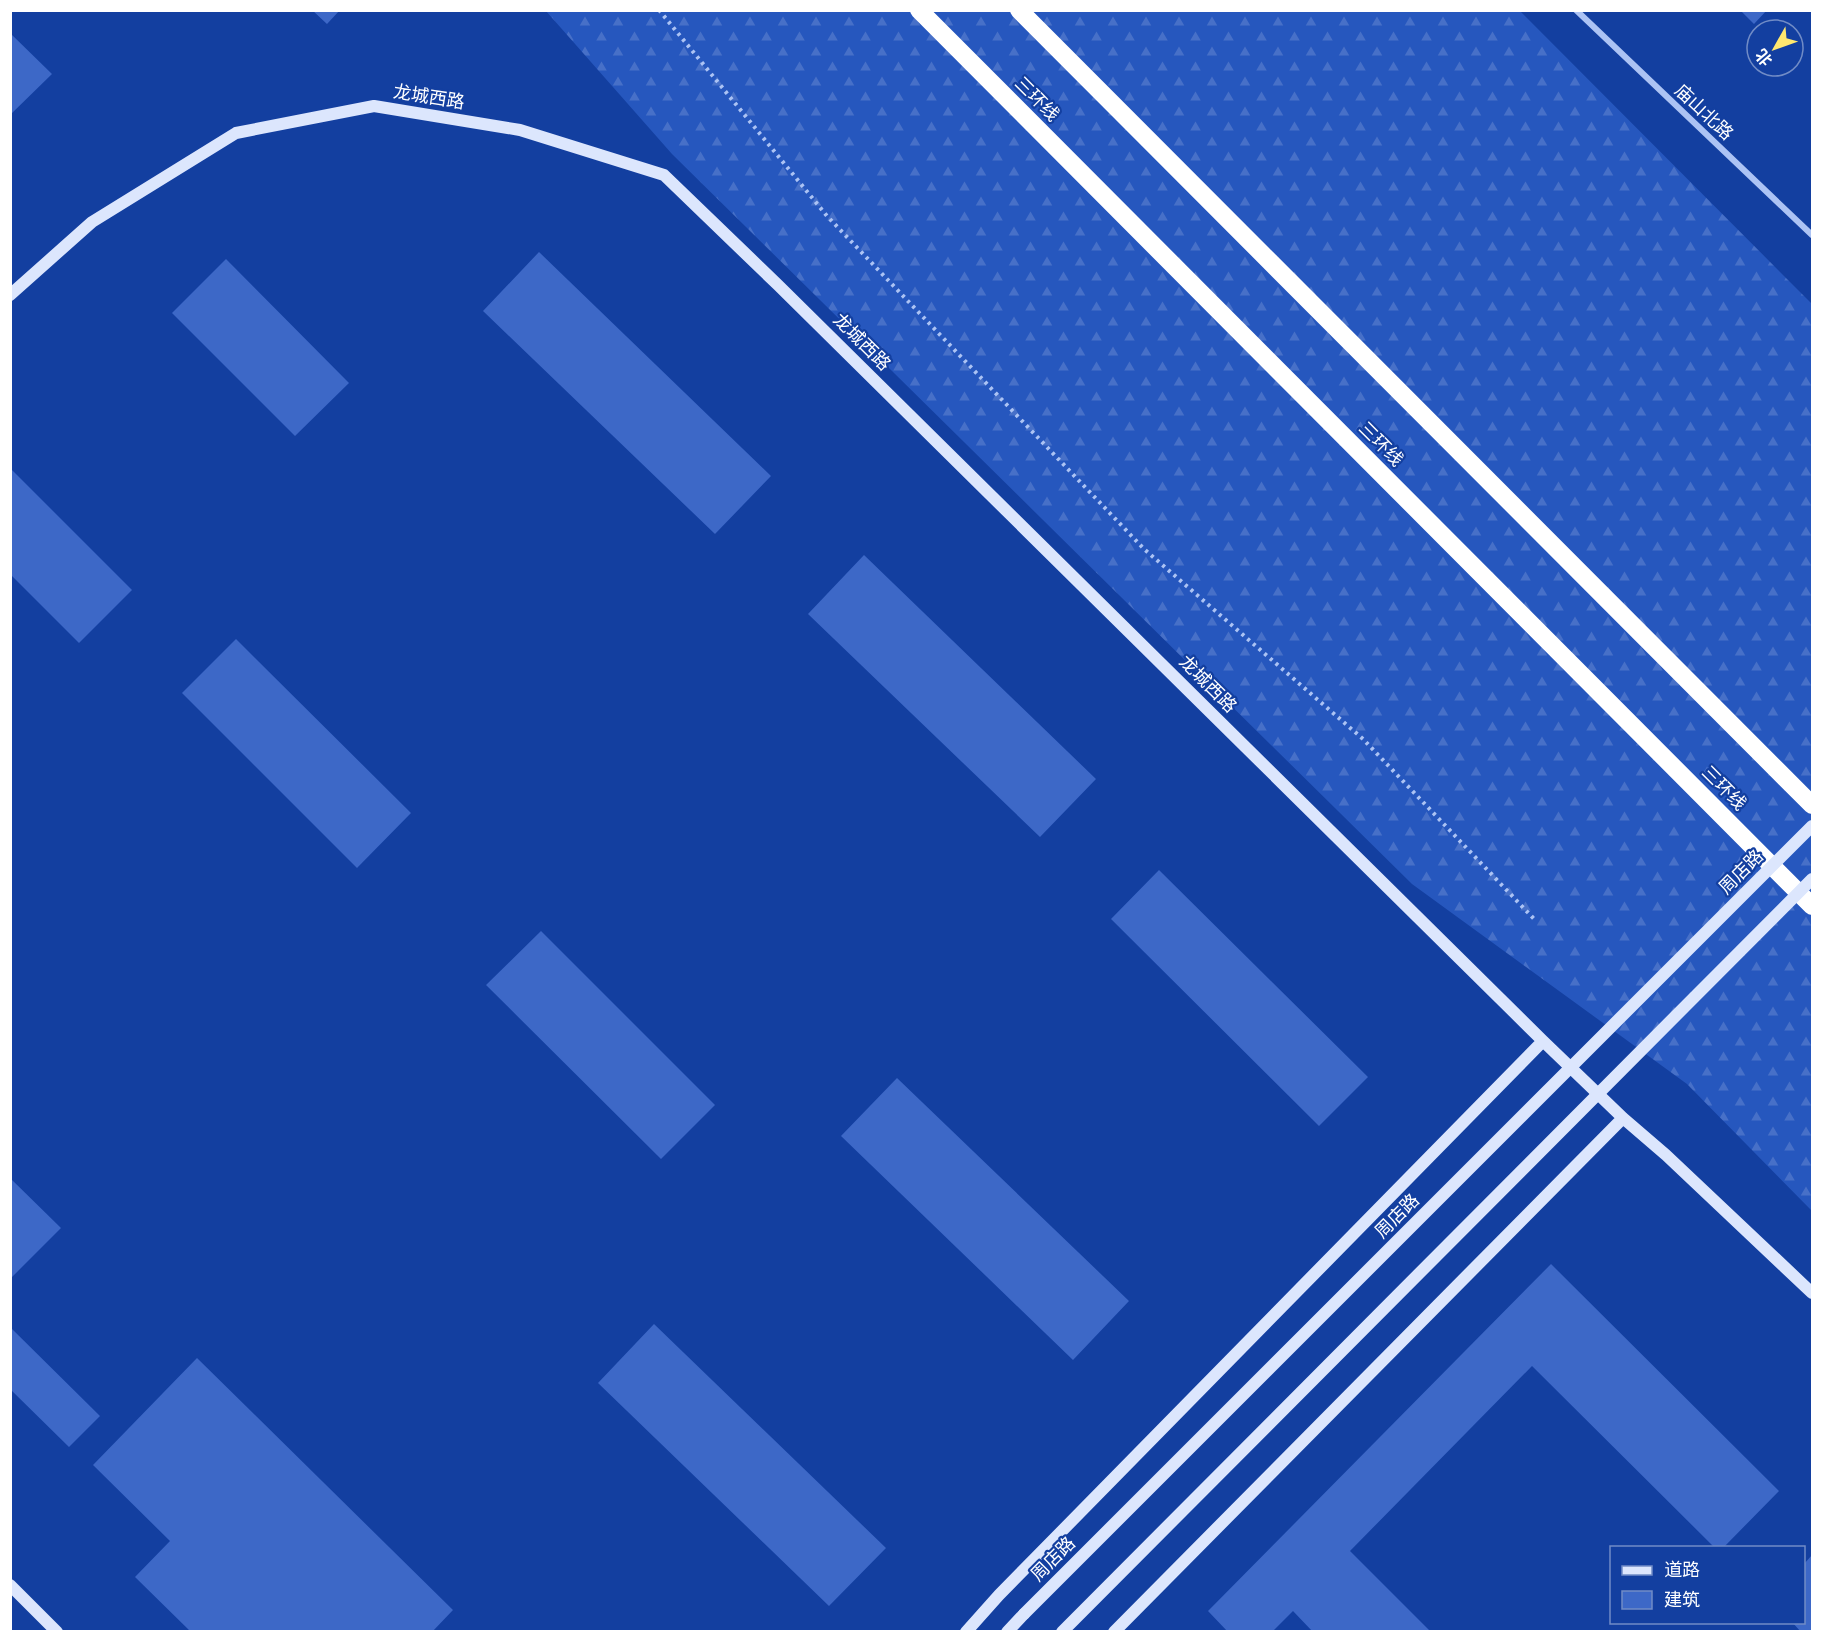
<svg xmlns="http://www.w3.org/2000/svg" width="1823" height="1642" viewBox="0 0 1823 1642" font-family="'Archivo Narrow','Noto Sans SC',sans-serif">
	<defs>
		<pattern id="forest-firs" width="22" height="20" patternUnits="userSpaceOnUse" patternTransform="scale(1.5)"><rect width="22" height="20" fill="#2657be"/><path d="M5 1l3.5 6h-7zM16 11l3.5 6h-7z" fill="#4770c8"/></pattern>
	</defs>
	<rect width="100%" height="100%" fill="#133fa0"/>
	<!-- forest -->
	<path fill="url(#forest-firs)" d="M546,11H1520L1812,304V1211L1687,1084L1412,884L672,154Z"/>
	<!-- building -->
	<path fill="#3d68c7" d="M312,10H340L327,24Z
		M1740,10H1767L1754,24Z
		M10,33L52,74L10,115Z
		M539,252L771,476L715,534L483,311Z
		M226,259L349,383L295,436L172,313Z
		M10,468L132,590L79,643L10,574Z
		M864,555L1096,779L1040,837L808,614Z
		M236,639L411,813L357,868L182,693Z
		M1159,870L1368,1077L1319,1126L1111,919Z
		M541,931L715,1105L661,1159L486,985Z
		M897,1078L1129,1301L1073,1360L841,1136Z
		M10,1178L61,1228L10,1279Z
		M1551,1264L1779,1491L1723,1548H1715L1532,1366L1350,1551L1431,1632H1313L1293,1611L1272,1632H1228L1208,1611Z
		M654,1324L886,1548L829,1606L598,1383Z
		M10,1327L100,1416L69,1447L10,1389Z
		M197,1358L453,1610L432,1632H191L135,1577L170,1541L93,1465Z
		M1812,1555V1632H1801L1792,1622H1804V1564Z"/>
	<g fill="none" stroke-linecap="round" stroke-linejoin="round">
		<!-- path -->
		<path stroke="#acc3f4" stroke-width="4" stroke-dasharray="3 4.5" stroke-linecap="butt" d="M659,10L827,216L1144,549L1363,739L1535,920"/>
		<!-- street -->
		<path stroke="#acc3f4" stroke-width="6" d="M1576,10L1812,235"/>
		<!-- secondary -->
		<path stroke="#dce6fd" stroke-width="12" d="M10,295L92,222L236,133L374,106L520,130L664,175L778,285L1543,1041L1623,1118L1666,1155L1812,1293
			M10,1585L57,1632
			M966,1632L999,1595L1543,1041
			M1007,1632L1024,1614
			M1114,1632L1623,1118"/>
		<!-- highway -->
		<path stroke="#fff" stroke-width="18" d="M919,10L1812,906
			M1019,10L1812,805"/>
		<!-- secondary-bridge -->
		<path stroke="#dce6fd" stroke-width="12" d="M1024,1614L1812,826
			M1062,1632L1812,879"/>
	</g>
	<g text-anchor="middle" stroke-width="4.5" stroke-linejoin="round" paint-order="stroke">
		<!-- street labels -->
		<g font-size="18" fill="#fff" stroke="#133fa0">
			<text transform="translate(429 97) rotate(9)" y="6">龙城西路</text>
			<text transform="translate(1037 99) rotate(45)" y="6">三环线</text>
			<text transform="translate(1704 112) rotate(43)" y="6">庙山北路</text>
			<text transform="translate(862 342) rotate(45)" y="6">龙城西路</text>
			<text transform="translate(1381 444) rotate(45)" y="6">三环线</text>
			<text transform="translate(1208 684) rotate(45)" y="6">龙城西路</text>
			<text transform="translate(1724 788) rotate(45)" y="6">三环线</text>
			<text transform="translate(1741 872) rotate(-45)" y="6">周店路</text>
			<text transform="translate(1397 1216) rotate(-45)" y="6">周店路</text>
			<text transform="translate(1053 1559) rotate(-45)" y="6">周店路</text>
		</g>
	</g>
	<!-- border -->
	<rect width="1823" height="1642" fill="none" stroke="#ffffff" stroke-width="24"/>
	<!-- legend -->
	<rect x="1610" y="1546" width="195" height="78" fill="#133fa0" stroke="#718cc6" stroke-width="1.5"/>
	<rect x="1622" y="1566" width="30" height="9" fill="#dce6fd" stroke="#718cc6" stroke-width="1.5"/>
	<text x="1664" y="1576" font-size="18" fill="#ffffff">道路</text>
	<rect x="1622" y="1591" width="30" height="18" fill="#3d68c7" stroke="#718cc6" stroke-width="1.5"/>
	<text x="1664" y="1606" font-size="18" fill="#ffffff">建筑</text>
	<!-- north arrow -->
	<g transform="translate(1775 48) rotate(230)"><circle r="28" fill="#133fa0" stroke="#718cc6" stroke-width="1.5"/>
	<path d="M0-4.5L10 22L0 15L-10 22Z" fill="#ffe86f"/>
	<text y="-9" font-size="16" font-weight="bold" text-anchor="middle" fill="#ffffff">北</text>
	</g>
</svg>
